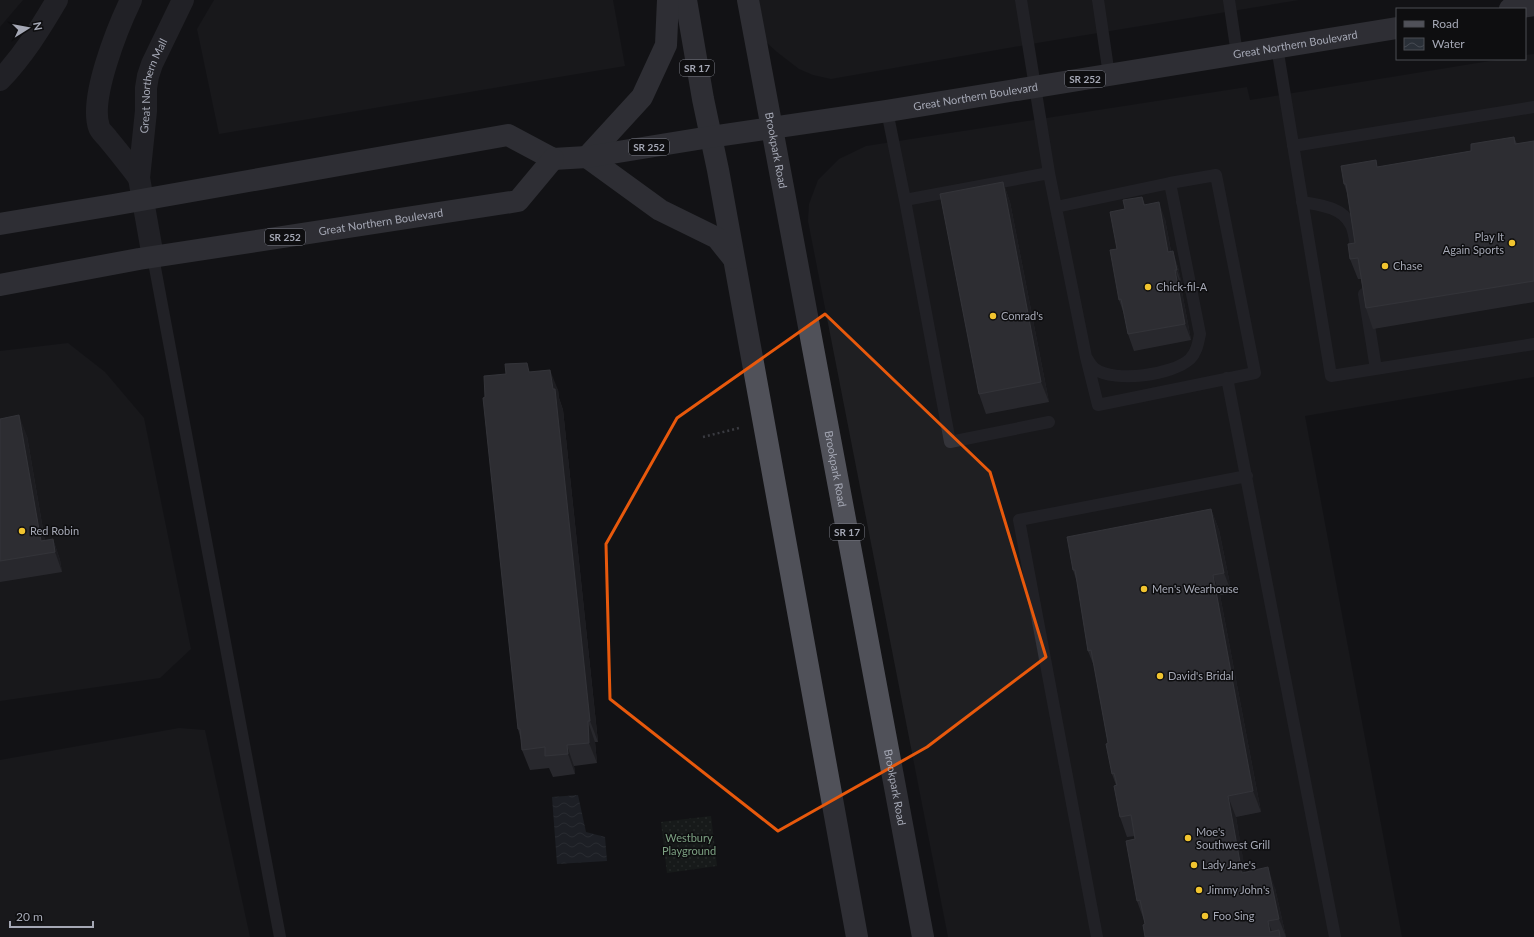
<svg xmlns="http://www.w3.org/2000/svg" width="1534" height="937" viewBox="0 0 1534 937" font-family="Lato,sans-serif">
	<defs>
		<pattern id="grass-dots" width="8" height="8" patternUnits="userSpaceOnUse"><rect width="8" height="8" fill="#1d251f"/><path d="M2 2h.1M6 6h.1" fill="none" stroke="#3b423d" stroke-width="1.8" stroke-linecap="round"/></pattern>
		<pattern id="water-waves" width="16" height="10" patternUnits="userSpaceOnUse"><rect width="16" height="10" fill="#2a3038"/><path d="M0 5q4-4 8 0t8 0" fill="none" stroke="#464b53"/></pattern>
	</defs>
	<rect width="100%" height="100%" fill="#131315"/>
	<!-- built -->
	<path fill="#1f1f22" d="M0,0H23L0,27Z
		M214,0H613L625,66L219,134L197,29Z
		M759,0H1299L1043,42L831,79L813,75L799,69L777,52L766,42Z
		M1534,54V377L1305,416L1402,937H948L808,221L809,204L818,180L839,159L866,146L1247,87L1250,100L1502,59H1525V55Z
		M68,343L105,372L144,418L191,649L160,678L0,701V351Z
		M179,728L205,730L250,937H0V760Z"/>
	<!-- grass -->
	<path fill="url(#grass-dots)" d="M711,816L717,866L667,873L661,822Z"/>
	<!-- water -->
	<path fill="url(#water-waves)" d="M578,795L586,832L605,837L607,861L557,864L552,797Z"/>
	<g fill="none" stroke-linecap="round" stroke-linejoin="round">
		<!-- path -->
		<path stroke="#3a3b41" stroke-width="2.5" stroke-dasharray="2 3" stroke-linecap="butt" d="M703,437L739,428"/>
		<!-- lane -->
		<path stroke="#34343a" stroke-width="12" d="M1098,0L1109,75
			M1229,0L1237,54
			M1277,47L1331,376L1534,344
			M887,111L905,200L1049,173L1021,0
			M1293,146L1534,107
			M1049,173L1086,357C1088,360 1091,366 1095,369C1115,383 1173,375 1190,359C1197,352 1198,343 1200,334L1170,183
			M905,200L950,442L1049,422
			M1302,202C1320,205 1342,207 1351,225C1355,233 1355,244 1357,253
			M1056,207L1170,183L1216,175L1255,373L1098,405L1086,357
			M153,257L280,937
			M1364,294L1376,369
			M1227,378L1335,937
			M1097,937L1019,520L1247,476"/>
		<!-- street -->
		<g stroke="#34343a" stroke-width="22">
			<path d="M131,0C118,27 89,98 99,127C100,131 106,136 108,139C119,152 129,165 139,178"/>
			<path d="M0,80C23,56 40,29 57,0"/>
			<path id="s1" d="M153,257L139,178L146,111V88L148,76L152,64L183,0"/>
		</g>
		<!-- primary -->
		<g stroke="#505159" stroke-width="22">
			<path d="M686,0L703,99L718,170L857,937"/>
			<path id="s2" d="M748,0L923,937"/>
			<path d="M1510,9L1534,5"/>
			<path d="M587,157L642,97L666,45L668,0"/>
			<path d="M587,157L660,210L717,238L733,258"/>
			<path id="s3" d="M0,224L113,205L508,135L553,159L587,157L710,137L887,111L1397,28"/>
			<path id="s4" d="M0,285L139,259L518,201L553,159"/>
		</g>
	</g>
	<!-- wall -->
	<path fill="#44444a" d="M1514,137L1517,144L1534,141V302L1373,329L1366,308L1361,279H1358L1350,259L1355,243L1347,193L1344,184L1379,167L1471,151Z
		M1003,182L1010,202L1049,402L986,414L979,394Z
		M1142,197L1145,205L1165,219L1171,251L1178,267L1182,286H1181L1191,340L1134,351L1128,334L1124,314L1119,300L1117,249L1125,209Z
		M530,372L558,390L559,398L563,410L598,742H595L597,763L574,766L575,774L553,777L549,768L530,770L522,750L521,740L518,729L506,374Z
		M0,419L27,436L45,541L53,539L60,560L62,572L0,582Z
		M1211,509L1219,530L1232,594L1220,595L1261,812L1236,817L1245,872L1275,888L1286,937H1145V924L1144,920L1137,901L1135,836L1127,837L1120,817L1116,785L1112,774L1108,743L1094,666L1088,651L1077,582L1073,570Z"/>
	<!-- shaded-wall -->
	<path fill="#2c2c30" d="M1003,182L1010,202L1049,402L1041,382Z
		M1159,202L1165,219L1174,268L1168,252Z
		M1173,251L1178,267L1182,286L1177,270Z
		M1175,270L1181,286L1191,340L1185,324Z
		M550,370L558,390L559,398L563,410L598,742L590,721Z
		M19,415L27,436L47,553L41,541Z
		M1211,509L1219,530L1232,594L1224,573Z
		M53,539L60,560L62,572L55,552Z
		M1213,575L1220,595L1261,812L1253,791Z
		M588,721L595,742L597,763L589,743Z
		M567,745L574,766L575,774L568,754Z
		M1228,796L1236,817L1249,893L1242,873Z
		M1268,867L1275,888L1286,937L1279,919Z
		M1268,921L1274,937L1270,932Z"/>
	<!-- building -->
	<path fill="#4f4f56" stroke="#5c5d64" d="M1514,137L1515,144L1534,141V281L1366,308L1358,258L1350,259L1348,244L1355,243L1346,184H1344L1341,166L1376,160L1377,167L1471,151V144Z
		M1003,182L1041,382L979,394L940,194Z
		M1142,197L1144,205L1159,202L1168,252L1173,251L1177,270H1175L1185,324L1128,334L1121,299L1119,300L1110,250L1117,249L1110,212L1125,209L1123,200Z
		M527,363L529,372L550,370L553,389H555L590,721H588L589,743L567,745L568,754L545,756V747L522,750L520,729H518L483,398L485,397L484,376L506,374L505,364Z
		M19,415L41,541L53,539L55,552L0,561V419Z
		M1211,509L1224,573L1213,575L1253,791L1228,796L1242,873L1268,867L1279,919L1268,921L1270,932L1279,930L1280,937H1145L1143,925L1145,924L1140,900L1137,901L1126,841L1135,839L1131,815L1120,817L1114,786L1117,785L1114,773L1112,774L1106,744L1108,743L1091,650L1088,651L1075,570H1073L1067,537Z"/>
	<!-- marked area -->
	<path d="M0 0H1534V937H0ZM825,314L990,472L1046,657L927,747L778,831L610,699L606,544L677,418Z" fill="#131315" fill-opacity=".55" fill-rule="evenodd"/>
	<path fill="none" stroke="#e8590c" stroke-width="3" stroke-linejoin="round" d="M825,314L990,472L1046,657L927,747L778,831L610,699L606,544L677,418Z"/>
	<!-- markers -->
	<g fill="#f1c42f" stroke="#0e0e10" stroke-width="1.5">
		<circle cx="1512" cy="243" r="4"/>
		<circle cx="1385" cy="266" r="4"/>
		<circle cx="1148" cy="287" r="4"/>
		<circle cx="993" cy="316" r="4"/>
		<circle cx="22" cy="531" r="4"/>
		<circle cx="1144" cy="589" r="4"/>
		<circle cx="1160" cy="676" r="4"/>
		<circle cx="1188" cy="838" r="4"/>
		<circle cx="1194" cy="865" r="4"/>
		<circle cx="1199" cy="890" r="4"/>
		<circle cx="1205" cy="916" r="4"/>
	</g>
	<g text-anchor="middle" stroke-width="3" stroke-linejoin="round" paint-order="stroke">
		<!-- shield labels -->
		<g fill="#0e0e10" stroke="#787a84" stroke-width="1">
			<rect x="680" y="60" width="34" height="16" rx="3"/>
			<rect x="1065" y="71" width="40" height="16" rx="3"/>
			<rect x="629" y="139" width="40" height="16" rx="3"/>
			<rect x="265" y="229" width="40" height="16" rx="3"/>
			<rect x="830" y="524" width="34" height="16" rx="3"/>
		</g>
		<g font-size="10" font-weight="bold" fill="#a5a8b5">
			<text x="697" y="72">SR 17</text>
			<text x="1085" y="83">SR 252</text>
			<text x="649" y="151">SR 252</text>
			<text x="285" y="241">SR 252</text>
			<text x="847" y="536">SR 17</text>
		</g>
		<!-- street labels -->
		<g font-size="11" fill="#a5a8b5" stroke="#0e0e10">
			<text dy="4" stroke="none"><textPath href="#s3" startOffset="1318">Great Northern Boulevard</textPath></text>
			<text dy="4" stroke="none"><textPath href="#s1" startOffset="174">Great Northern Mall</textPath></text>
			<text dy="4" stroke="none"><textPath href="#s3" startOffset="994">Great Northern Boulevard</textPath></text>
			<text dy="4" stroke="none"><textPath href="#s2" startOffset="153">Brookpark Road</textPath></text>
			<text dy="4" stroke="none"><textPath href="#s4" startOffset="386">Great Northern Boulevard</textPath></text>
			<text dy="4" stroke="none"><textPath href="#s2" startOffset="477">Brookpark Road</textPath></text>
			<text dy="4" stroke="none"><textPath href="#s2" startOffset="801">Brookpark Road</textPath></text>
		</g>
		<!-- poi labels -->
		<g font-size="11" fill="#a5a8b5" stroke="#0e0e10" text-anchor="start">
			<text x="1504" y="241" text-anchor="end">Play It<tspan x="1504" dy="13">Again Sports</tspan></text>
			<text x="1393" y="270">Chase</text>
			<text x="1156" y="291">Chick-fil-A</text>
			<text x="1001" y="320">Conrad's</text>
			<text x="30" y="535">Red Robin</text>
			<text x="1152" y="593">Men's Wearhouse</text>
			<text x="1168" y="680">David's Bridal</text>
			<text x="1196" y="836">Moe's<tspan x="1196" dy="13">Southwest Grill</tspan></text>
			<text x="1202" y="869">Lady Jane's</text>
			<text x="1207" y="894">Jimmy John's</text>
			<text x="1213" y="920">Foo Sing</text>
		</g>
		<!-- park labels -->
		<g font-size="11" fill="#7ca082" stroke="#0e0e10">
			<text x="689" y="842">Westbury<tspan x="689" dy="13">Playground</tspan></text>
		</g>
	</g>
	<!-- legend -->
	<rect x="1396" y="8" width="130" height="52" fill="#0e0e10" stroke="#4a4c52"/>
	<rect x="1404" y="21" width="20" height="6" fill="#505159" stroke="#4a4c52"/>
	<text x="1432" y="28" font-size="12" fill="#a5a8b5">Road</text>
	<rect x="1404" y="38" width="20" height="12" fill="url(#water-waves)" stroke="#4a4c52"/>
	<text x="1432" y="48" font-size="12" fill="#a5a8b5">Water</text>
	<!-- north arrow -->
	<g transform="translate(28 28) rotate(79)" stroke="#0e0e10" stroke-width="3" paint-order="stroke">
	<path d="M0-3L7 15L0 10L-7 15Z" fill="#a5a8b5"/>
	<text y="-6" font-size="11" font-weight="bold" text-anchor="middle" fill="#a5a8b5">N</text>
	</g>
	<!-- scale -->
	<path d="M10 921v6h83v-6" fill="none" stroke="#a5a8b5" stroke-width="2"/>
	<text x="16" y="921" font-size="12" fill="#a5a8b5" stroke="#0e0e10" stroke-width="3" paint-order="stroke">20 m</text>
</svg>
